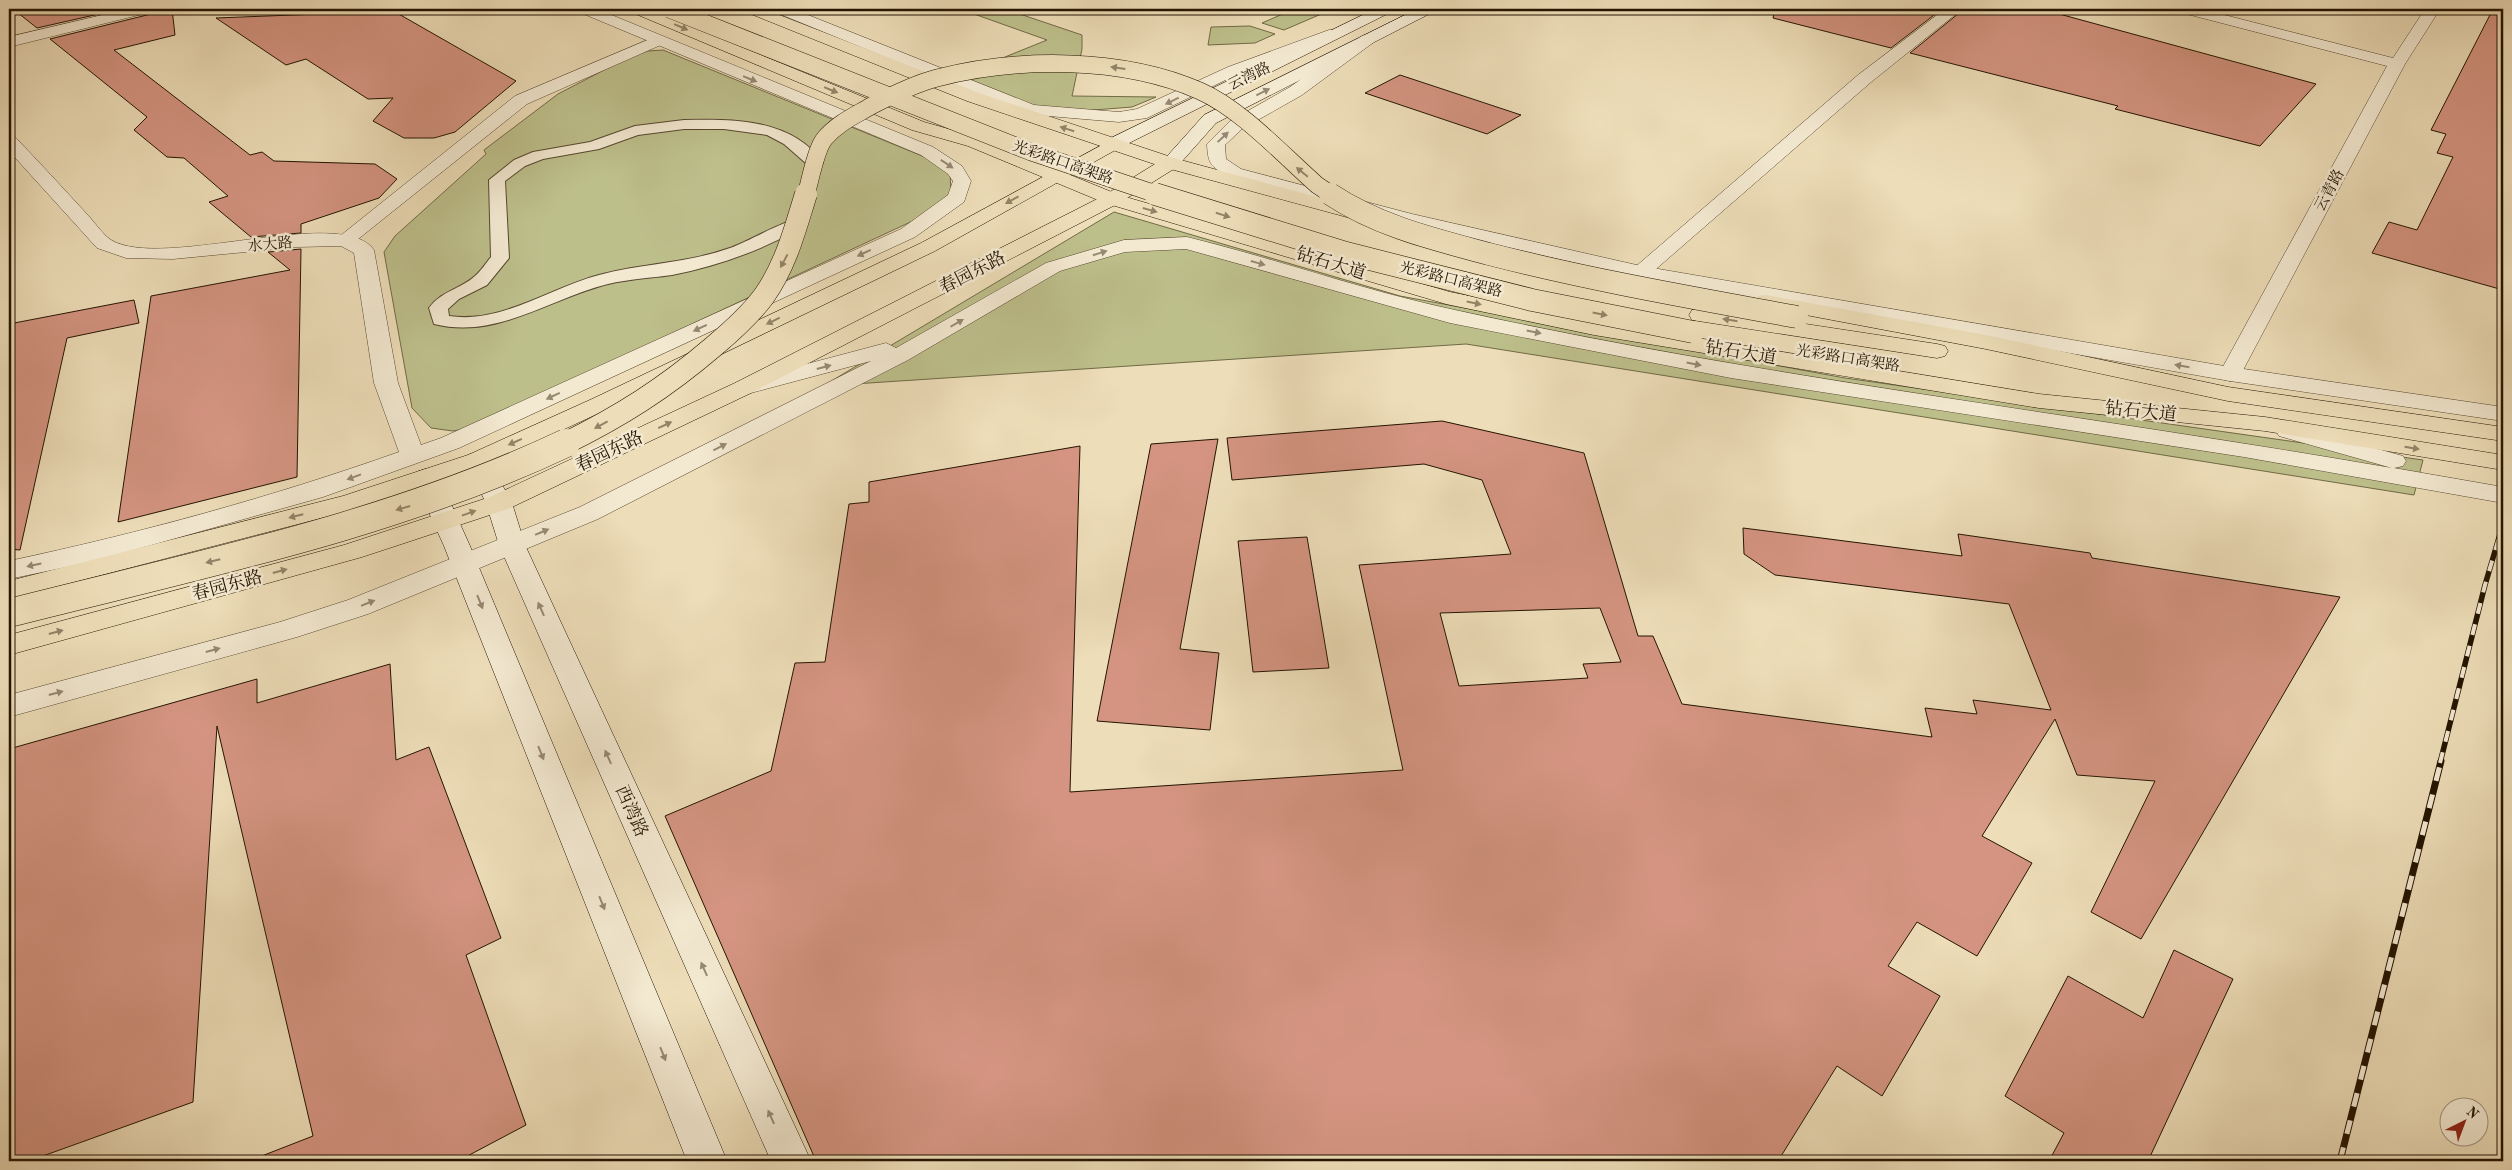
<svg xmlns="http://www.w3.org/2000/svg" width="2512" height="1170" viewBox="0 0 2512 1170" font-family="'Old Standard TT','Noto Serif SC',serif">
	<rect width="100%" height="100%" fill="#edddb8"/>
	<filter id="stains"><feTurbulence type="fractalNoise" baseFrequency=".004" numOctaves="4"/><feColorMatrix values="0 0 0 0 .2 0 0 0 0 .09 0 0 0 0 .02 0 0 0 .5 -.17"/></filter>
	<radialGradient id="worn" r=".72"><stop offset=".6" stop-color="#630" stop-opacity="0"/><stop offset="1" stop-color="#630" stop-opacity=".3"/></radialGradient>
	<!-- green -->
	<path fill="#bdbf8b" stroke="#706a46" d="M960,9H1005L1082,35V49L1072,96L1156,97L1132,107L1081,111L1037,108L958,76L1047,40Z
		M1294,9H1333L1284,30L1262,23Z
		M1250,26L1275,34L1255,43L1208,45L1211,27Z
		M663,50L932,160L950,171L951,196L934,211L469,428L453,431L431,428L412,408L384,252L395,236L486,154L484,150L558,94L629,57L648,51Z
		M1114,212L1400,296L1845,378L2423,460L2414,495L1466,344L823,386Z"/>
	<!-- building -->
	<path fill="#d49481" stroke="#241401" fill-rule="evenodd" d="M13,9H121L37,28Z
		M156,9H172L175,35L114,50L250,155L262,152L274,161L375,164L397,179L379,198L301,224V233L251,237L209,202L228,196L184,158L167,157L134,130L147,117L50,39L151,14Z
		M336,9H390L516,81L455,132L434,138H404L373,121L393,98L368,99L306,59L286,65L216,18L344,13Z
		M1775,9H1942L1891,48L1773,18Z
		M1964,9H2041L2316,84L2260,146L2115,109L2118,106L1910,53Z
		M2493,9H2503V290L2372,253L2389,222L2417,230L2453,157L2437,153L2446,134L2431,130Z
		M1400,75L1521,115L1487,134L1365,93Z
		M301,249L297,477L118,522L151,296L290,270L268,252Z
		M134,300L139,323L67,338L20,550L9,549V324Z
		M1442,421L1584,453L1638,636H1653L1682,704L1932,737L1925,708L1977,714L1973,700L2051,710L2009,604L1775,575L1744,554L1743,528L1962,556L1958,534L2090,553L2092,558L2340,597L2141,939L2091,912L2155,781L2077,775L2055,719L1982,836L2032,863L1977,956L1917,922L1888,966L1940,996L1882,1096L1837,1066L1778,1161H816L665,816L771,771L795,663L825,662L849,504L869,502V482L1080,446L1070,792L1403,770L1359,565L1511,554L1482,480L1424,464L1232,480L1227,438ZM1600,608L1621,662L1583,664L1588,678L1459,686L1440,613Z
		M1218,439L1180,649L1219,653L1210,730L1097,721L1151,444Z
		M1307,537L1329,668L1253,672L1238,541Z
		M390,664L396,760L429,747L501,938L466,955L526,1125L458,1161H255L254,1159L313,1136L217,726L193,1102L29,1161H9V749L257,679V703Z
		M2174,950L2233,979L2148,1161H2049L2064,1133L2005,1096L2068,976L2143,1018Z"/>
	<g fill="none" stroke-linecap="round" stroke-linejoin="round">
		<!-- pedestrian casing -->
		<g stroke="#56462f" stroke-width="2">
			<path id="pedestrian" d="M684,120C732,119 792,118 823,163L815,168L809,166L784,144L767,135L724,129H684L638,135L599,149L543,159L525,166L505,181L509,258L487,285L459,299L448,309L449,316C501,324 550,288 599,275C643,263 685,264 730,248C746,243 791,216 803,219L806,223L803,227C762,250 718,266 672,275C651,278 629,279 608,284C550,298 497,340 434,324L429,308C441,291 461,289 475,276C481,271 486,263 491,257L489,180L514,160L533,152L590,142L635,126Z"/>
		</g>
		<!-- minor casing -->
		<g stroke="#56462f" stroke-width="1">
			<path id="minor" d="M128,9H154L151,12L9,47V37Z
				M1945,9H1962L1870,83L1648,276L1641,278L1634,276L1631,272L1634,268L1858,75Z
				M2177,9H2201L2393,58L2425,9H2440L2405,64L2241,374L2238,379L2230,381L2222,379L2219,374L2387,66L2179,12Z
				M657,36L663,38L665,41L663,44L527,104L352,244L345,246L338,244L335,240L515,96Z"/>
		</g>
		<!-- tertiary casing -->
		<g stroke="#56462f" stroke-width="1">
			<path id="tertiary" d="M577,9H597L933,147L962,166L971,181L964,202L915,237L459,448L323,497L105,558L98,575L88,578L78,575L74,569L76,565L9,579V561C141,533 272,497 399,452L374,383L354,253L341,246L297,247L173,259L126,258L97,248L9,151V136L15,137C39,162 62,187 85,212C93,220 102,234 111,240C162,271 343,204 374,250L398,383L421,445L441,438L901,229L948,195L953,181L948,174L921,155L579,12Z
				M772,9H793L1034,105L1119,112L1137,109L1228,67L1329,30H1341L1343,33L1341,36L1240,73L1147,118L1119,122L1025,114L775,12Z
				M1368,34L1376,39L1374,42L1302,95L1242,129L1225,145L1226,159L1241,169L1412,214L1641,266L2230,367L2503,407V421L2230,381L1641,278L1410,225L1227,177C1211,165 1208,165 1207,144L1230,121L1290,87L1362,36Z
				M1187,237C1277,259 1365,291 1455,310C1764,378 2080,414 2392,468L2279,436L2276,431L2279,426L2288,424L2403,456L2406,461L2403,466L2394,468L2503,487V503L2244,457L1731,378L1450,323L1186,249L1125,252L1060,271L908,360L598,519L521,551L368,614L297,637L9,717V695L280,622L348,600L580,507L871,361L743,395L735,393L731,388L735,383L886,343L896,348L1046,263L1124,240Z"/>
		</g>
		<!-- secondary casing -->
		<g stroke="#241401" stroke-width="1">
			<path id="secondary" d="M1375,9H1394L1391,12L1119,148H1107L1104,144L1107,140Z
				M1417,9H1436L1433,12L1216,123L1177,167H1163L1161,163L1204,115Z
				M477,453L486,455L512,503L525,545L811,1161H771L499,545L486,503L465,460L468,455Z
				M426,469L435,472L439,477L470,546L727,1161H687L444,546L413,477L417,472Z"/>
		</g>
		<!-- primary casing -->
		<g stroke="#241401" stroke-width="1">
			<path id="primary" d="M1113,139L1119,140L1122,144L1119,148L935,251L608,409L486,465L360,508L9,599V581L343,496L468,455L592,399L921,243Z
				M1170,157L1177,159L1179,163L1177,167L1119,203L751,393L508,509L362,557L9,655V635L344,545L490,497L735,383L1105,195L1163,159Z"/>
		</g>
		<!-- trunk casing -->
		<g stroke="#241401" stroke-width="1">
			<path id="trunk" d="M628,9H649L924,122L980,138L1119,195L1450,292L1594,321L2039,394L2265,417L2503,455V470L2265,431L2039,408L1594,335L1446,304L1105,203L968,146L912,130L631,12Z
				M743,9H764L979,93L1177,159L1372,212L1375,216L1372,220L1365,222L1163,167L967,101L746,12Z
				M1766,295L1986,335L2228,387L2503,427V441L2228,401L1986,349L1758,306L1755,301L1758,296Z
				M1700,308L1937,344L1945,346L1948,351L1945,356L1937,358L1692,320L1689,315L1692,310Z"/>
		</g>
		<!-- pedestrian -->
		<use href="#pedestrian" fill="#f3e9d1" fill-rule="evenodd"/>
		<!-- minor -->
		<use href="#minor" fill="#f3e9d1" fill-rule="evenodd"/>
		<!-- tertiary -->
		<use href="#tertiary" fill="#f3e9d1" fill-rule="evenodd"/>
		<!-- secondary -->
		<use href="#secondary" fill="#f3e9d1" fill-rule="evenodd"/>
		<!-- primary -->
		<use href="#primary" fill="#edddb8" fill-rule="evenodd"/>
		<!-- trunk -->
		<use href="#trunk" fill="#edddb8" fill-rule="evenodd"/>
		<!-- rail-far1 casing -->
		<g stroke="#241401" stroke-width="5.5">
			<path id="rail-far1" d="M2440,763L2485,585L2503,524"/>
		</g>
		<!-- rail casing -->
		<g stroke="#241401" stroke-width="7">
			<path id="rail" d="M2340,1161L2441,761"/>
		</g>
		<!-- rail-far1 -->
		<use href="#rail-far1" stroke="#f3e9d1" stroke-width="4" stroke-dasharray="11" stroke-linecap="butt"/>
		<!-- rail -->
		<use href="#rail" stroke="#f3e9d1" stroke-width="5" stroke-dasharray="14" stroke-linecap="butt"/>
		<!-- trunk-bridge-far2 casing -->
		<g stroke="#241401" stroke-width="18" stroke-linecap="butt">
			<path id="trunk-bridge-far2" d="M669,9L1031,152L1159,195
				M806,195C810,181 816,148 825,138C838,123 854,116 871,106C892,95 914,84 937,78C1018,57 1123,57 1200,91C1241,109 1283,155 1317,185L1332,195"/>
		</g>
		<!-- trunk-bridge-far1 casing -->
		<g stroke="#241401" stroke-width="23" stroke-linecap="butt">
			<path id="trunk-bridge-far1" d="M1155,194L1346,253L1532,300L1693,332
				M1330,194C1378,226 1433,239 1489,254C1590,280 1694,298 1797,317
				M564,444C621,416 665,388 713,347C732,331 750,315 764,296C786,265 795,229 806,194"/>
		</g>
		<!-- trunk-bridge casing -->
		<g stroke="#241401" stroke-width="29" stroke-linecap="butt">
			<path id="trunk-bridge" d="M9,613C197,565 391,526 566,443"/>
		</g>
		<!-- trunk-bridge-far2 -->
		<use href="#trunk-bridge-far2" stroke="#edddb8" stroke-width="17"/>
		<!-- trunk-bridge-far1 -->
		<use href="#trunk-bridge-far1" stroke="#edddb8" stroke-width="22"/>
		<!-- trunk-bridge -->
		<use href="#trunk-bridge" stroke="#edddb8" stroke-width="28"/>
	</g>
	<!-- one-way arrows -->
	<defs><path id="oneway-solid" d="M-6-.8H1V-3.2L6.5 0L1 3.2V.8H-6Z" transform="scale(1.25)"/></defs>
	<g fill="#938366">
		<use href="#oneway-solid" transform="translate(681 27) rotate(23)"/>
		<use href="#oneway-solid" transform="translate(1118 68) rotate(-172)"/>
		<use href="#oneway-solid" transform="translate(831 90) rotate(22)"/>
		<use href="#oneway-solid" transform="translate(1067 129) rotate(-162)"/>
		<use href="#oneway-solid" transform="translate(1302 172) rotate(-141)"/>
		<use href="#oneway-solid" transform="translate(1012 200) rotate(151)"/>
		<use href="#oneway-solid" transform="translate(1150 210) rotate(16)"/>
		<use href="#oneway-solid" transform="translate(1223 215) rotate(17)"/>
		<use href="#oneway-solid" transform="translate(784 261) rotate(118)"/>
		<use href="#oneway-solid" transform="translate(1474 303) rotate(12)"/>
		<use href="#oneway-solid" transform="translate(1600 314) rotate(11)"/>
		<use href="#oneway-solid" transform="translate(1730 320) rotate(-171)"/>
		<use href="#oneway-solid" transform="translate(773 321) rotate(154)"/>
		<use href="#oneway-solid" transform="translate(601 425) rotate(152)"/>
		<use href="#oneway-solid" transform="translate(665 425) rotate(-25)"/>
		<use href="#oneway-solid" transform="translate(515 442) rotate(156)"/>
		<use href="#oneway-solid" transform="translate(2412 448) rotate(9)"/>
		<use href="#oneway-solid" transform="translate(403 508) rotate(164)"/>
		<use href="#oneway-solid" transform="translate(469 513) rotate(-20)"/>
		<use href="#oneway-solid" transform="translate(296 516) rotate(166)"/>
		<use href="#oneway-solid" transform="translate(213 561) rotate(166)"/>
		<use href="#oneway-solid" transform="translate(280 571) rotate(-15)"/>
		<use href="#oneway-solid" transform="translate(56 632) rotate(-15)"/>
	</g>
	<g fill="#968973">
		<use href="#oneway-solid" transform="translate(750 79) rotate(22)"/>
		<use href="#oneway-solid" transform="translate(1263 92) rotate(-27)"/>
		<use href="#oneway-solid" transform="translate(1172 101) rotate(154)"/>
		<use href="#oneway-solid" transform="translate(1223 137) rotate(-43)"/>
		<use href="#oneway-solid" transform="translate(947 164) rotate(34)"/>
		<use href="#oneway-solid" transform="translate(864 253) rotate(155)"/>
		<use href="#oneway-solid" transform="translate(1100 253) rotate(-17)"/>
		<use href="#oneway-solid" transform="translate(1258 263) rotate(16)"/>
		<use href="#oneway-solid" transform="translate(957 323) rotate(-30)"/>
		<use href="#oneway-solid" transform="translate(700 328) rotate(155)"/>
		<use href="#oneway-solid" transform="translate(1534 332) rotate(11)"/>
		<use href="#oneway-solid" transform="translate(1694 364) rotate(11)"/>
		<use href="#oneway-solid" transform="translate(2182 366) rotate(-170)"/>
		<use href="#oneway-solid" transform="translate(824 367) rotate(-15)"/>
		<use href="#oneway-solid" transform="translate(553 396) rotate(155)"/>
		<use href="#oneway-solid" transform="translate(720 447) rotate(-27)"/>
		<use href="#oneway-solid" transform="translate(354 477) rotate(160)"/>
		<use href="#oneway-solid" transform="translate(542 532) rotate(-23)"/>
		<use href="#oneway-solid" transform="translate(34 565) rotate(168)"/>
		<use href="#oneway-solid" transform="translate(480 602) rotate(68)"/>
		<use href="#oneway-solid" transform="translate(368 603) rotate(-22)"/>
		<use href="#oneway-solid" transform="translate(541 609) rotate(-114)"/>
		<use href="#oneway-solid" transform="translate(213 650) rotate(-15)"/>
		<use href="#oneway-solid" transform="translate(56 693) rotate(-15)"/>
		<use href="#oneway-solid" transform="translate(541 753) rotate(68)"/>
		<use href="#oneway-solid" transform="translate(608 757) rotate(-114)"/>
		<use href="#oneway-solid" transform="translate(602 903) rotate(68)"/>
		<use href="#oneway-solid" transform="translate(704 969) rotate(-114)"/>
		<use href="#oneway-solid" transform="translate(663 1054) rotate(68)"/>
		<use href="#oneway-solid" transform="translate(771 1117) rotate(-114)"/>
	</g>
	<g text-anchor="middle" stroke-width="5" stroke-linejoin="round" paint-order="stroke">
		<!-- far-street labels -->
		<g font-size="15" fill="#241401" stroke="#f3e9d1">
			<text transform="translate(1249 76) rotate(-26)" y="5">云湾路</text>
			<text transform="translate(1063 162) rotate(19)" y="5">光彩路口高架路</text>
			<text transform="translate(2329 190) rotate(-62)" y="5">云青路</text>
			<text transform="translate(270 244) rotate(-5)" y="5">水大路</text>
			<text transform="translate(1451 279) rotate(14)" y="5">光彩路口高架路</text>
			<text transform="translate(1848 358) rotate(9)" y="5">光彩路口高架路</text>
		</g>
		<!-- street labels -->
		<g font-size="18" fill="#241401" stroke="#f3e9d1">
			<text transform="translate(1331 263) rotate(17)" y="6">钻石大道</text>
			<text transform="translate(972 272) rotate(-27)" y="6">春园东路</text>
			<text transform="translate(1741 352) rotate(9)" y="6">钻石大道</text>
			<text transform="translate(2141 411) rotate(6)" y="6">钻石大道</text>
			<text transform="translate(609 451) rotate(-25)" y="6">春园东路</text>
			<text transform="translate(227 585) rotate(-15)" y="6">春园东路</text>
			<text transform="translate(632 811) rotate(66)" y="6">西湾路</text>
		</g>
	</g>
	<!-- margin -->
	<rect width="2512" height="1170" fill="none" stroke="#edddb8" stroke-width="30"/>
	<rect x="10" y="10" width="2492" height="1150" fill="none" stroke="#241401" stroke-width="2.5"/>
	<rect x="15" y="15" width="2482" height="1140" fill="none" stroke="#241401"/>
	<!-- north arrow -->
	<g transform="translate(2464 1122) rotate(42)"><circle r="24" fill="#f3e9d1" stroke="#a0947e"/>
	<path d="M0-4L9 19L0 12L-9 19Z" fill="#8f2418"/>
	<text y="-8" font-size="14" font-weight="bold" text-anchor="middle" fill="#241401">N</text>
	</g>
	<rect width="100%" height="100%" filter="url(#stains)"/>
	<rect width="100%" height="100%" fill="url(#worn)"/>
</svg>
